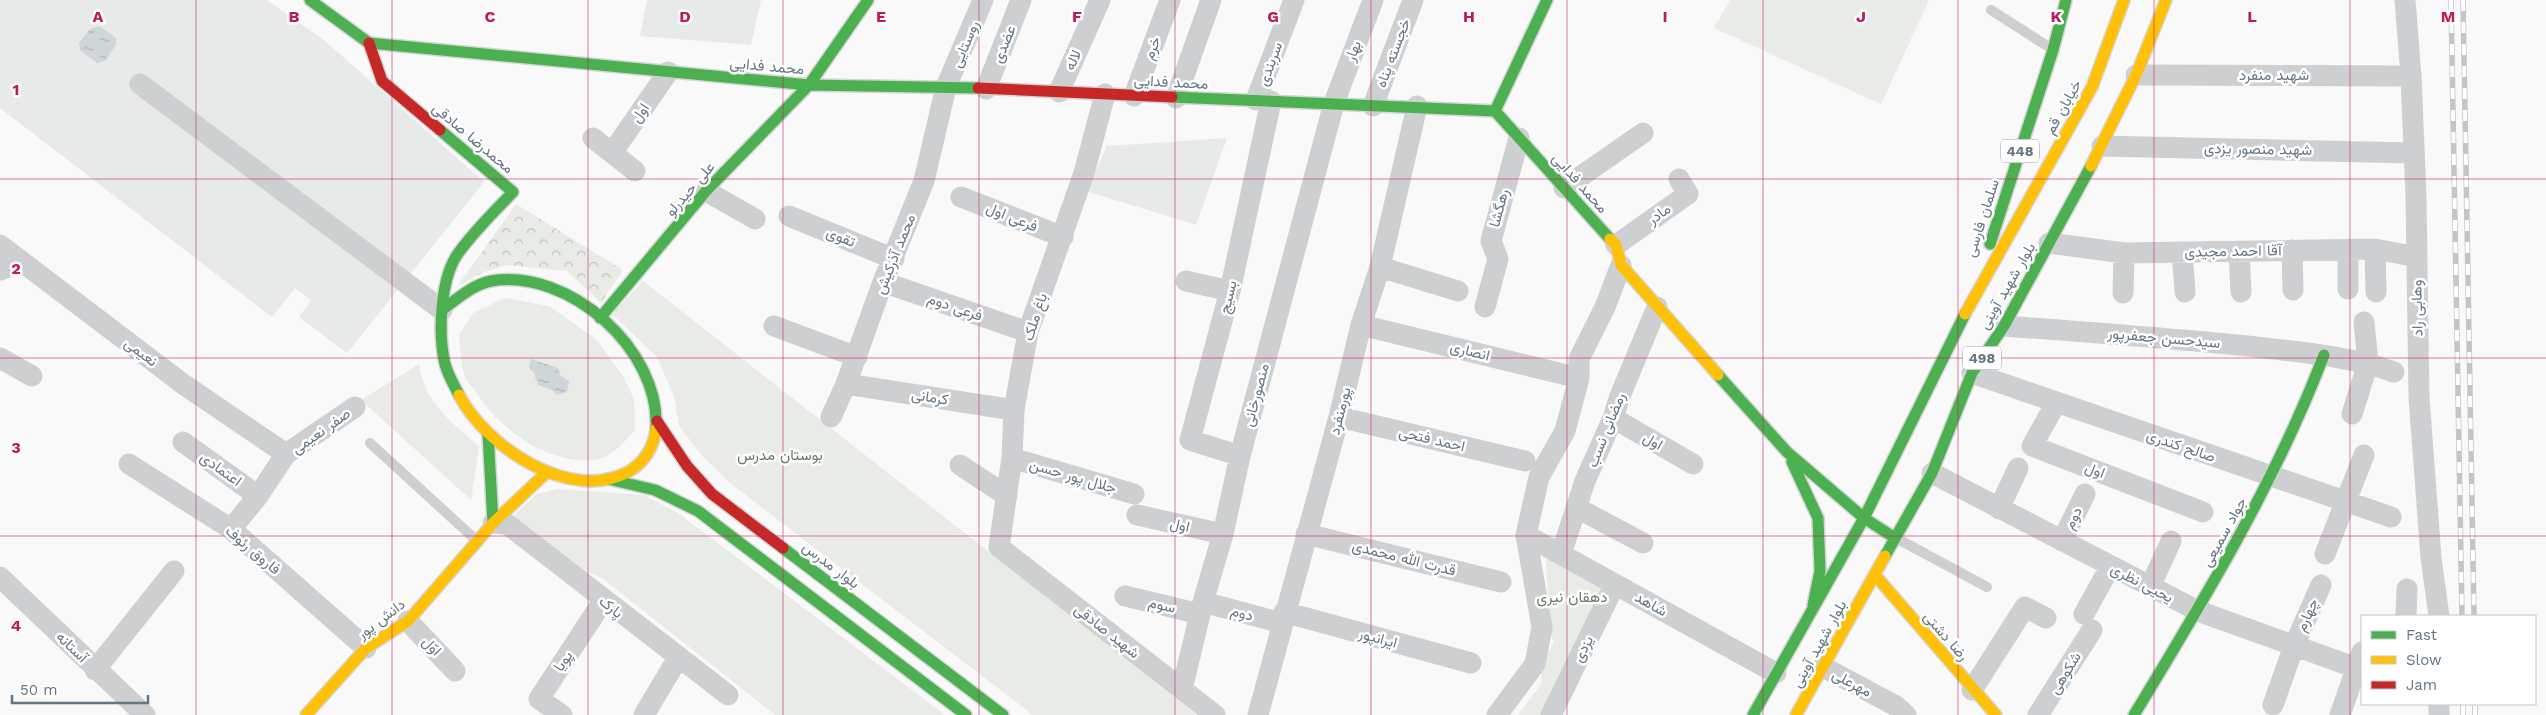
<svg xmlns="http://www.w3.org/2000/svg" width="2546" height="715" viewBox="0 0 2546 715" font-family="'Work Sans',Vazirmatn,sans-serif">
	<defs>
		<pattern id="forest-crowns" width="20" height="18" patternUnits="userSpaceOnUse" patternTransform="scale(1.25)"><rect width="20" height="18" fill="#e8ebe6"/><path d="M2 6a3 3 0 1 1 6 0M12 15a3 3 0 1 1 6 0" fill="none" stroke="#c0c3c0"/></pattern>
		<pattern id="water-ripples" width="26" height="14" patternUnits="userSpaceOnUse" patternTransform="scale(1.25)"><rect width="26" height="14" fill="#ced6d9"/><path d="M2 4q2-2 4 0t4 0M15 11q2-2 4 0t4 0" fill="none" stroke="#abb2b5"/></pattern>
	</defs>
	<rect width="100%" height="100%" fill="#f9f9f9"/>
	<!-- built -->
	<path fill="#e8e9e9" d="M0,0H267L324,40L484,182L347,353L299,317L311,300L295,288L272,317L0,108Z
		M647,0H761L751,45L640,36Z
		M1227,138L1196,225L1086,191L1107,146Z"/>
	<!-- green -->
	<path fill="#e8ebe6" d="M1730,0H1929L1881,104L1714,28Z
		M643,281L1197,715H1033L730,483L703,457L679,426L674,396L657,357L612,314Z
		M505,298L549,306L597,340L624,378L634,399L635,430C624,442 611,459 593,460C546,464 500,429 476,392C472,387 467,382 465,376C460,364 461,348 459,335L473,313Z
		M419,364C423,401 452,423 479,446L471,500L361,400Z
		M557,489L644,495L678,513L945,715H775L602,578L573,566L509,520L537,494Z
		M1546,555L1604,586L1545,715H1518L1542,683L1541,666L1554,642L1549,631Z"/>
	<!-- forest -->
	<path fill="url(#forest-crowns)" d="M516,204L623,270L601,303L567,271L508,265L484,272L457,287Z"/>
	<!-- water -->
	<path fill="url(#water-ripples)" d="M99,26L116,38V45L105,61L97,63L80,50L79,43L90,29Z
		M531,359L558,368L560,375L569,381L567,392L557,395L552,390L538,385L534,373L529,368Z"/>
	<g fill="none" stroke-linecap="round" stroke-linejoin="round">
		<!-- fast casing -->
		<g stroke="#d5d6d7" stroke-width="14">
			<path id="fast" d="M310,0L369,43L809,85L978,88
				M1172,97L1495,111L1610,239
				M1495,111L1547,0
				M440,130L513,192C494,212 473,232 457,255C440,281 438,335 445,364C448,375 454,385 459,395
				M1990,244L2053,50L2066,0
				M442,310C457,299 472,285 491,281C569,268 661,350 656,429
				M600,318L706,191L809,85L868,0
				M1718,375L1787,452L1864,518L1895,538
				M488,433L493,523
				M1792,462L1818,518L1820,571L1813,605
				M608,479L655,490L698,511L966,715
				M783,548L1003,715
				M1885,556L1932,473L1972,373L2004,326L2091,166
				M1753,715L1864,518L1965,314
				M2134,715C2205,598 2275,483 2324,355"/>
		</g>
		<!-- slow casing -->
		<g stroke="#d5d6d7" stroke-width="14">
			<path id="slow" d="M2091,166L2136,75L2166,0
				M1610,239L1616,245L1621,265L1718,375
				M1965,314L2092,87L2124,0
				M459,395C486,447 570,503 628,472C644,463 654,447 656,429
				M1875,575L1996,715
				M306,715L366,648L408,621L493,523L547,472
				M1796,715L1885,556"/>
		</g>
		<!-- jam casing -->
		<g stroke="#d5d6d7" stroke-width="14">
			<path id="jam" d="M369,43L382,81L440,130
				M978,88L1172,97
				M657,421L687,466L712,494L783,548"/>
		</g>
		<!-- lane -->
		<path stroke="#cecfd0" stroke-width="10" d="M1991,10L2052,49
			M370,443L476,540
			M1896,538L1987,587"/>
		<!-- street -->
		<path stroke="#cecfd0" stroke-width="21" d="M2405,0L2411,76L2416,196L2419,397L2431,558L2439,616
			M2136,75L2411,76
			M140,84L442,310
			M986,89L1021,0
			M1059,92L1100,0
			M1105,94L1084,173L1028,332L1014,410L1012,458L999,547L1215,715
			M1134,96L1170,0
			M1176,98L1211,0
			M1256,100L1294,0
			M1373,106L1413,0
			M593,138L635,171
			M2102,146L2414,153
			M612,153L668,72
			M1564,188L1643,133
			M706,191L755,219
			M961,197L1063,237
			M789,216L894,259
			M2049,243L2124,253L2375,249L2417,257
			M0,245L183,384L286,454
			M1616,245L1688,194L1679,179
			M2348,249V289
			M2375,249L2376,292
			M2292,250L2293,290
			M2239,251L2241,292
			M2182,252L2185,292
			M1380,267L1458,291
			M0,270L21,261
			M1186,281L1230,291
			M883,282L1028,332
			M2123,293L2124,253
			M1485,307L1498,259L1491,241L1519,138
			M1361,325L1579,378
			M774,326L857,357
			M2004,326C2085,332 2166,338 2247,346C2297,352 2346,355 2394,372
			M0,358L32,376
			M1972,373L2391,517
			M846,384L1014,410
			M2056,403L2032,446L2203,512
			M2352,414L2368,363L2364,322
			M831,417L846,384L883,282L924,181L946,87L983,0
			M1339,417L1525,461
			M1613,418L1693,464
			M183,442L258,496
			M1240,456L1190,440L1230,291L1271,101
			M1012,458L1134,494
			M129,464L231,529L366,648
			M960,465L1007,496
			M1932,473L2198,611L2362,670
			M1577,508L1643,543
			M1999,509L2018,468
			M1137,515L1223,534
			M493,523L507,524L728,695
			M231,529L258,496L286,454L355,407
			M1306,534L1501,582
			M1526,535L1776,673
			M2062,541L2085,494
			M1561,554L1585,481L1613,418L1620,396L1657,307
			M2325,554L2364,455
			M0,577L145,715
			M2150,587L2171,541
			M1125,596L1200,614
			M1203,602L1282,623
			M1284,612L1471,663
			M2084,614L2110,567
			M2406,616L2407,589
			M408,621L455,671
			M1823,667L1896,706L1906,715
			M95,670L174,571
			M1182,689L1203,602L1223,534L1240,456L1334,103L1373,0
			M1972,690L2025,607L2046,618
			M2439,704V715
			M2273,705L2294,646L2321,585
			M562,715L539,699L603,601
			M644,715L678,658
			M1258,715L1339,417L1361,325L1380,267L1417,106
			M1497,715L1535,664L1542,627L1526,535L1539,477L1565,431L1579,378V359L1605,307L1621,265
			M1551,715L1615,584
			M2038,715L2092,630
			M2340,715L2362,652"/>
		<!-- fast -->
		<use href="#fast" stroke="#4caf50" stroke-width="11"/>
		<!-- slow -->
		<use href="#slow" stroke="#ffc107" stroke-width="11"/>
		<!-- jam -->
		<use href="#jam" stroke="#c62828" stroke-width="11"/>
		<!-- rail casing -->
		<g stroke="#c3c5c6" stroke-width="5.5">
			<path id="rail" d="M2451,0L2462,616
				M2463,0L2474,616
				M2463,704V715
				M2475,704V715"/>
		</g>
		<!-- rail -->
		<use href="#rail" stroke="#fff" stroke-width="4" stroke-dasharray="11" stroke-linecap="butt"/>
	</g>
	<!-- grid -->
	<path fill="none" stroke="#c2185b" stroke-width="1" stroke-opacity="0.55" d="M196,0V715M392,0V715M588,0V715M783,0V715M979,0V715M1175,0V715M1371,0V715M1567,0V715M1763,0V715M1958,0V715M2154,0V715M2350,0V715M0,179H2546M0,358H2546M0,536H2546"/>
	<g text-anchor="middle" stroke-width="5" stroke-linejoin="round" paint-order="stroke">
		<!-- shield labels -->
		<g fill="#fff" stroke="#939fa8" stroke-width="1">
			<rect x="2001" y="139.5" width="38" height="23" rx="4"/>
			<rect x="1963" y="346.5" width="38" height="23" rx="4"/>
		</g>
		<g font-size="14" font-weight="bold" fill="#657683">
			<text x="2020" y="156">448</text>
			<text x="1982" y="363">498</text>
		</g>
		<!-- street labels -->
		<g font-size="15" fill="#657683" stroke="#fff">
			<text transform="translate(965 44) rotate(-67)" y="5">روستایی</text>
			<text transform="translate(1004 44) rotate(-68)" y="5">عضدی</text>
			<text transform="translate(1152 48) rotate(-69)" y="5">خرم</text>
			<text transform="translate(1353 51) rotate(-69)" y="5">بهار</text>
			<text transform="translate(1393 53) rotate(-69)" y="5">خجسته پناه</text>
			<text transform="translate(1073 60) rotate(-66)" y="5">لاله</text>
			<text transform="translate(1270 64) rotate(-70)" y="5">سربندی</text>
			<text transform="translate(767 66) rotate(5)" y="5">محمد فدایی</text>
			<text x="2274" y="80">شهید منفرد</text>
			<text transform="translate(1171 82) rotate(3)" y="5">محمد فدایی</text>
			<text transform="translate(2063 107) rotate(-61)" y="5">خیابان قم</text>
			<text transform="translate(640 113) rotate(-56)" y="5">اول</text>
			<text transform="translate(473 138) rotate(40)" y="5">محمدرضا صادقی</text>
			<text transform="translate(2258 149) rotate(1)" y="5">شهید منصور یزدی</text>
			<text transform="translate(1580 183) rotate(48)" y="5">محمد فدایی</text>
			<text transform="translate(690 189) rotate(-49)" y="5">علی حیدرلو</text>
			<text transform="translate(1499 208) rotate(-75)" y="5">رهگشا</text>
			<text transform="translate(1659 214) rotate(-36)" y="5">مادر</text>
			<text transform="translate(1012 217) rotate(22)" y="5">فرعی اول</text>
			<text transform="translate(1982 218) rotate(-72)" y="5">سلمان فارسی</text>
			<text transform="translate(841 237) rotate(22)" y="5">تقوی</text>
			<text transform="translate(2233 251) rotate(-1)" y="5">آقا احمد مجیدی</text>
			<text transform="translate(895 254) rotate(-68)" y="5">محمد آذرکیش</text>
			<text transform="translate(2007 286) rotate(-60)" y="5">بلوار شهید آوینی</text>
			<text transform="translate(1228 297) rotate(-76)" y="5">بسیج</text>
			<text transform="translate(955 307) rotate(19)" y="5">فرعی دوم</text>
			<text transform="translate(2417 308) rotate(-91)" y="5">وهابی راد</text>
			<text transform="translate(1035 317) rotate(-72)" y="5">باغ ملک</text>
			<text transform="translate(2164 338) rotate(5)" y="5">سیدحسن جعفرپور</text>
			<text transform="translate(1470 351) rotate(14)" y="5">انصاری</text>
			<text transform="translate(141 352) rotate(37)" y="5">نعیمی</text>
			<text transform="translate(1256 395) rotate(-75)" y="5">منصورخانی</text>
			<text transform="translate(930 397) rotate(9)" y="5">کرمانی</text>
			<text transform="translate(1340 411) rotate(-76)" y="5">پورمنفرد</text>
			<text transform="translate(1606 430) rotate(-68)" y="5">رمضانی نسب</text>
			<text transform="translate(321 431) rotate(-35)" y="5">صفر نعیمی</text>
			<text transform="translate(1432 439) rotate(13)" y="5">احمد فتحی</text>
			<text transform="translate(1653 441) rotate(30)" y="5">اول</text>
			<text transform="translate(2181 446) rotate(19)" y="5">صالح کندری</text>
			<text transform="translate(221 469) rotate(36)" y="5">اعتمادی</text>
			<text transform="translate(2095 470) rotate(21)" y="5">اول</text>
			<text transform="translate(1073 476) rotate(16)" y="5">جلال پور حسن</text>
			<text transform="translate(2073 518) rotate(-64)" y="5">دوم</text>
			<text transform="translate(1180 525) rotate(13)" y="5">اول</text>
			<text transform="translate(2224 532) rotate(-61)" y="5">جواد سمیعی</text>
			<text transform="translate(253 550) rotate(40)" y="5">فاروق رئوف</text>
			<text transform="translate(1404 558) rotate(14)" y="5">قدرت الله محمدی</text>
			<text transform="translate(831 565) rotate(37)" y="5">بلوار مدرس</text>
			<text transform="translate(2142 583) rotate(27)" y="5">یحیی نظری</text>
			<text transform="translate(1651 604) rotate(29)" y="5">شاهد</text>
			<text transform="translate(1162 605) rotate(13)" y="5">سوم</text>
			<text transform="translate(611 607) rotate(38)" y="5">پارک</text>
			<text transform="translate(1242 613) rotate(15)" y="5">دوم</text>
			<text transform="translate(2307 615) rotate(-66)" y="5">چهارم</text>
			<text transform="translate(381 619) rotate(-37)" y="5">دانش پور</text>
			<text transform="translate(1107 631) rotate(38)" y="5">شهید صادقی</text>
			<text transform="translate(1946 636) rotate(49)" y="5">رضا دشتی</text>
			<text transform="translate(1378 638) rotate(15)" y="5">ایرانپور</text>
			<text transform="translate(1819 644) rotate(-61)" y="5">بلوار شهید آوینی</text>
			<text transform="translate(432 646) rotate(47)" y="5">اوّل</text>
			<text transform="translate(72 647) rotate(44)" y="5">آستانه</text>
			<text transform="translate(1583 649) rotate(-64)" y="5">یزدی</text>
			<text transform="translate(563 661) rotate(-56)" y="5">پویا</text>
			<text transform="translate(2065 673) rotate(-58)" y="5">شکوهی</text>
			<text transform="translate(1852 683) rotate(28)" y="5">مهرعلی</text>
		</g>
		<!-- park labels -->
		<g font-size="15" fill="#687a64" stroke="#fff">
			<text x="780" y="460">بوستان مدرس</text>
			<text x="1572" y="602">دهقان نیری</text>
		</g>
	</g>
	<g font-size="16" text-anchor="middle" font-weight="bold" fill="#c2185b" stroke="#fff" stroke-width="5" stroke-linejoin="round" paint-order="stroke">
		<text x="98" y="22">A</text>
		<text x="294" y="22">B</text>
		<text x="490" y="22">C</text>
		<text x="685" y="22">D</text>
		<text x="881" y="22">E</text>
		<text x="1077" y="22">F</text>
		<text x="1273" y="22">G</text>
		<text x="1469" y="22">H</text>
		<text x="1665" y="22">I</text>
		<text x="1861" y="22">J</text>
		<text x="2056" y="22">K</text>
		<text x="2252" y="22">L</text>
		<text x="2448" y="22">M</text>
		<text x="16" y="95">1</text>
		<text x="16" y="274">2</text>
		<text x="16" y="453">3</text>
		<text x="16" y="631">4</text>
	</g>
	<!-- legend -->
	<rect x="2361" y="615" width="175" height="90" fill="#ffffff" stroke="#c1c8cd"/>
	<rect x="2371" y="631" width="25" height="8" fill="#4caf50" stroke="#c1c8cd"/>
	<text x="2406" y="640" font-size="15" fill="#657683">Fast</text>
	<rect x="2371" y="656" width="25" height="8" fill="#ffc107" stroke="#c1c8cd"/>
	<text x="2406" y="665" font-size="15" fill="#657683">Slow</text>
	<rect x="2371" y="681" width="25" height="8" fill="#c62828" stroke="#c1c8cd"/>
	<text x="2406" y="690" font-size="15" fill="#657683">Jam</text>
	<!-- scale -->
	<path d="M12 695v8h136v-8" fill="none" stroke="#657683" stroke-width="2.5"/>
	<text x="20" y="695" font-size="15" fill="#657683" stroke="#ffffff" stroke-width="4" paint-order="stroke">50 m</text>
</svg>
